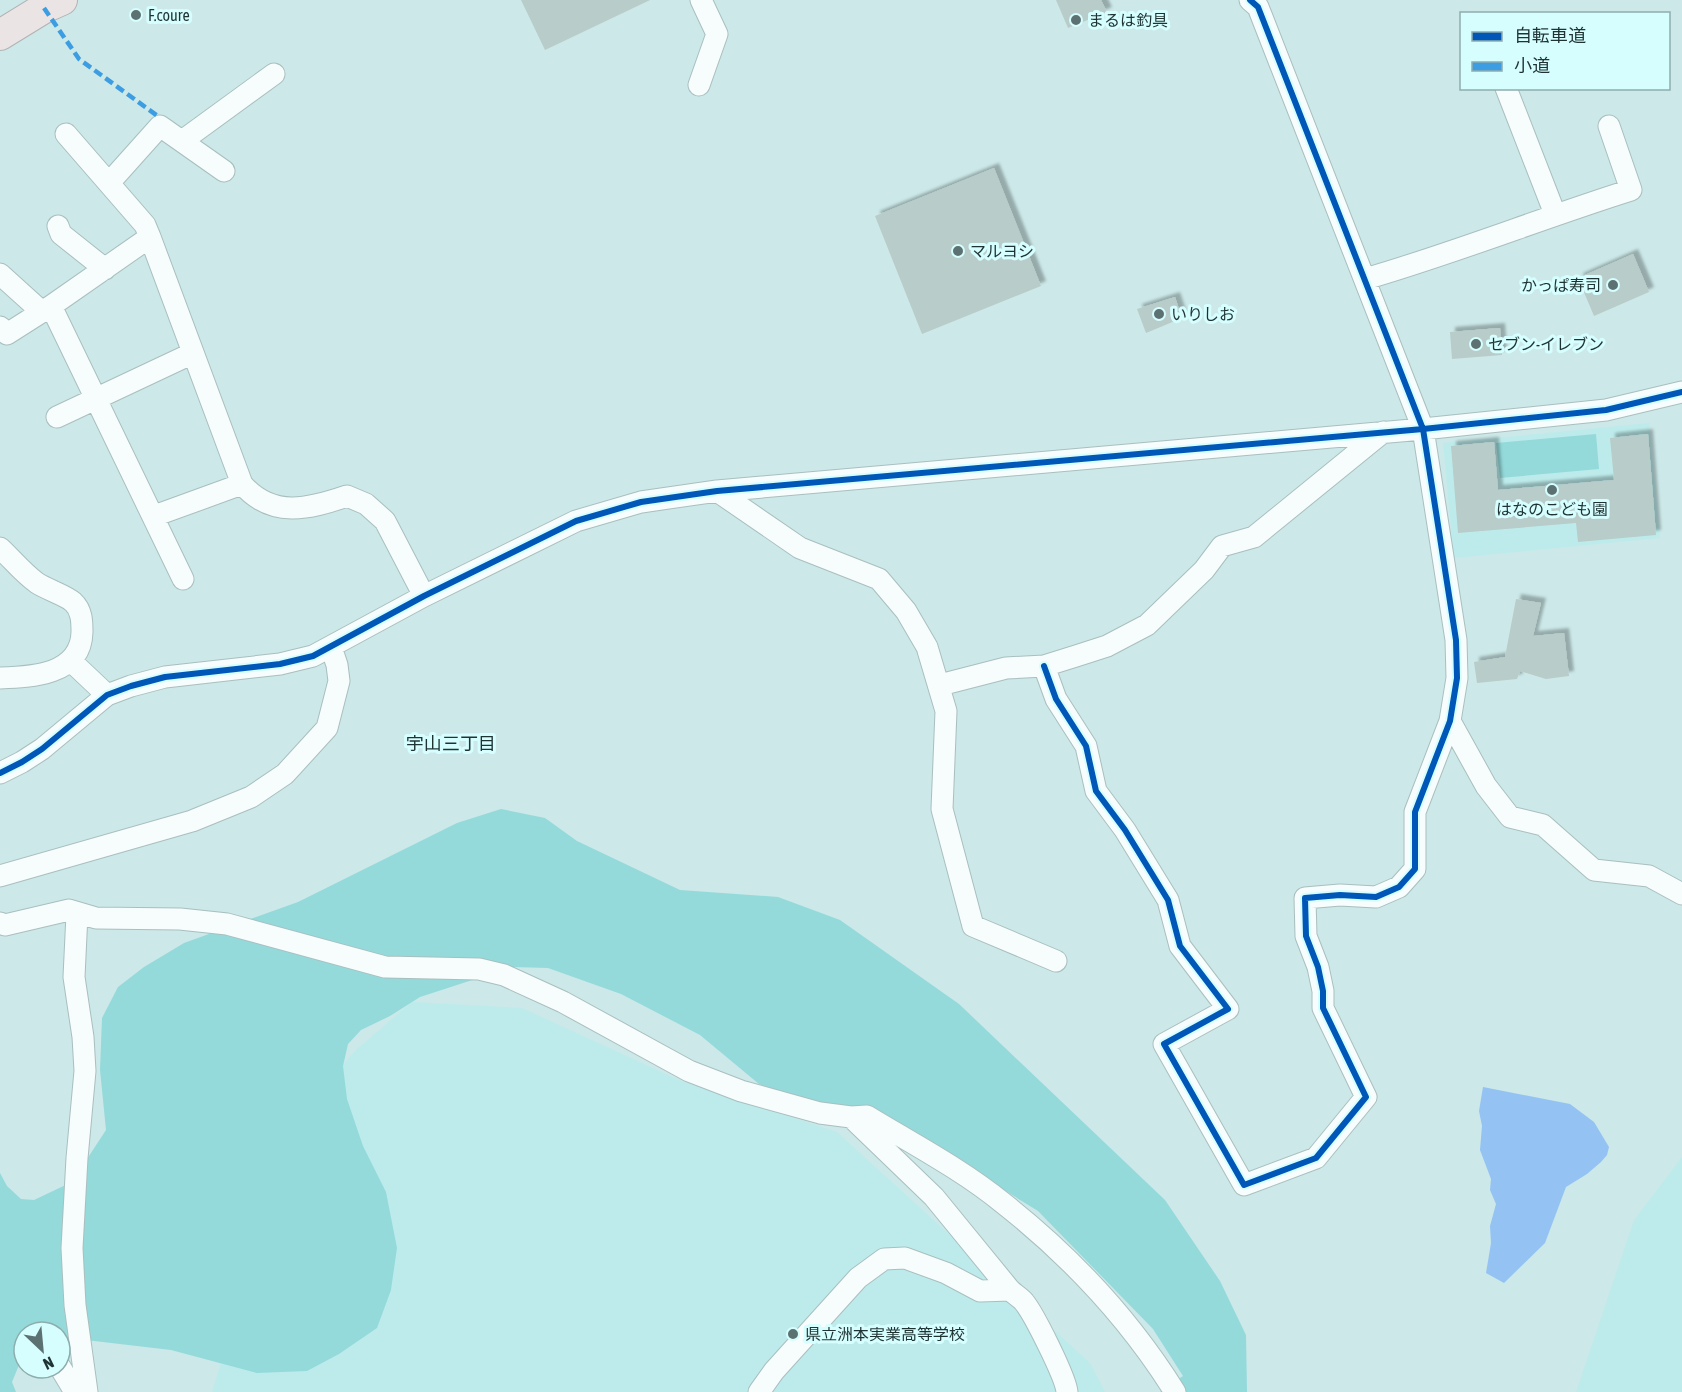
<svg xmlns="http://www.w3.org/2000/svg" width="1682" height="1392" viewBox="0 0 1682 1392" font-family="'Asap Condensed','Noto Sans JP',sans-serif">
	<defs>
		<filter id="shadow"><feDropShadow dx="5" dy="-5" stdDeviation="1.5" flood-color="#0004"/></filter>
	</defs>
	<rect width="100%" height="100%" fill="#cce8e8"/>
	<!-- built -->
	<path fill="#bdebeb" d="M1649,423L1660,538L1454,558L1443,443Z
		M412,1002L522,1008L681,1081L837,1132L1090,1363L1105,1392H212L299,1113L357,1049Z
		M1682,1157V1392H1576L1634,1220Z"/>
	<!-- green -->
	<path fill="#94dadb" d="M1596,434L1599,469L1500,478L1496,443Z
		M501,809L545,818L577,841L680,890L778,897L840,920L959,1004L1165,1200L1220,1281L1246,1335L1247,1392H1160L1183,1376L1153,1329L1038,1211L870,1107L818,1105L759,1084L700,1035L621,994L548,968L512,967L420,997L390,1016L361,1030L348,1044L343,1066L347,1099L363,1146L386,1192L397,1248L391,1290L377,1328L339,1354L307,1371L257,1373L171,1350L60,1337V1332H24V1353L12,1382L16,1392H0V1173L7,1186L21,1199L34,1200L72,1182L106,1130L100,1070L102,1018L118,987L144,967L184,943L298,902L457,823Z"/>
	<!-- water -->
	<path fill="#94c2f3" d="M1483,1087L1570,1104L1594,1122L1609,1147L1607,1155L1601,1162L1587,1174L1566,1187L1545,1243L1504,1283L1486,1273L1491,1243L1490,1226L1496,1204L1490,1190L1491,1179L1480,1150L1482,1126L1479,1111Z"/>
	<!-- building -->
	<path fill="#b8ccca" filter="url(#shadow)" d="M521,0H650L545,50Z
		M1056,0H1101L1107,12L1068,28Z
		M994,168L1041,286L922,334L875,216Z
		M1633,254L1649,292L1594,316L1578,278Z
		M1175,297L1182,318L1146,333L1137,309Z
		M1500,328L1502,355L1452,359L1450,332Z
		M1648,434L1656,535L1578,542L1576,523L1458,533L1451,446L1494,442L1498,490L1614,480L1610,438Z
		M1516,599L1541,603L1533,636L1564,633L1569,676L1546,679L1520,671L1517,679L1477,683L1474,662L1505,657Z"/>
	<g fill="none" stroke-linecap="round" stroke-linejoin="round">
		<!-- minor casing -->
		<g stroke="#a9bfbf" stroke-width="23">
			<path id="minor" d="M699,85L717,34L701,0
				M1506,88L1555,214
				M66,134L145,225L150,237
				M182,141L274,74
				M109,183L160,126L224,171
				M58,226L61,234L105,269
				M0,274L42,312
				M1365,279C1455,253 1542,218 1631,190L1609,126
				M0,327L7,334L51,306
				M57,417L193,353
				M717,491L800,548L879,579L906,611L927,647L946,711L942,809L973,926L1056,961
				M154,516L242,484
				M0,548C12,559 23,573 37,583C46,589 67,596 73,602C82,610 82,622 82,632C81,675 32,677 0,678
				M183,579L51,306L150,237L242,484C272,519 309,509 347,496L366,504L385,521L424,596
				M71,661L107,695
				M1044,666L1056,699L1086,746L1096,791L1125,830L1168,900L1180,946L1228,1009L1164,1044L1244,1185L1316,1158L1366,1097L1323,1008V991L1318,967L1306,936L1305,898L1340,895L1376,897L1399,887L1415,869V812L1450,721L1457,678L1456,640L1423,429L1258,7L1250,0
				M940,685L1006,668L1044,666L1076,656L1107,646L1147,625L1204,570L1222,546L1254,537L1383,432
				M1450,721L1486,786L1510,817L1543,825L1594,870L1649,876L1682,894
				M0,773L22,762L42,749L107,695L131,686L165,677L280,664L313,656L424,596L576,521L641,502L717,491L1423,429L1606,410L1682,392
				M0,876L192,821L251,797L285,774L327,728L339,681L337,665L331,647
				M77,914L74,977L83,1037L85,1071L77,1158L72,1248L75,1305L87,1392
				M0,923L5,925L69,910L96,918L180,919L227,924L385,967L479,969L504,975L563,1002L689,1071L741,1091L820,1113L851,1117L867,1116C913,1144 961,1169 1003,1203C1069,1255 1130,1320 1175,1392
				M851,1117L934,1197L1010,1290C1014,1294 1021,1298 1024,1302C1034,1314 1066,1378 1067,1392
				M60,1367L75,1392
				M759,1392L774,1371L858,1278L884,1259L905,1258L946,1273L980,1291L1010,1290"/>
		</g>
		<!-- highway casing -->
		<g stroke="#b2b3b4" stroke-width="32">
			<path id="highway" d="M0,35L44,8L62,0"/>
		</g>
		<!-- minor -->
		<use href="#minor" stroke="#f7fcfc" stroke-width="21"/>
		<!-- highway -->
		<use href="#highway" stroke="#ebe4e5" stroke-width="30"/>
		<!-- quiet -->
		<path stroke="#3c9de2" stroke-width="4.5" stroke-dasharray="9 4.5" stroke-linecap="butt" d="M44,8L79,59L159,117"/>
		<!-- cycleway casing -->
		<g stroke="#d6fefe" stroke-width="10">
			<path id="cycleway" d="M1044,666L1056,699L1086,746L1096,791L1125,830L1168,900L1180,946L1228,1009L1164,1044L1244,1185L1316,1158L1366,1097L1323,1008V991L1318,967L1306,936L1305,898L1340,895L1376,897L1399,887L1415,869V812L1450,721L1457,678L1456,640L1423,429L1258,7L1250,0
				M0,773L22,762L42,749L107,695L131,686L165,677L280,664L313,656L424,596L576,521L641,502L717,491L1423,429L1606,410L1682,392"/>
		</g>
		<!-- cycleway -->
		<use href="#cycleway" stroke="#0057b8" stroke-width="6"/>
	</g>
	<!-- markers -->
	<g fill="#5c7272" stroke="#d6fefe" stroke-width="2">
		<circle cx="136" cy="15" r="6"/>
		<circle cx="1076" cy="20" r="6"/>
		<circle cx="958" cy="251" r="6"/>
		<circle cx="1613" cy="285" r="6"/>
		<circle cx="1159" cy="314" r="6"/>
		<circle cx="1476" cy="344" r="6"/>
		<circle cx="1552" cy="490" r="6"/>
		<circle cx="793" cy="1334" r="6"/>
	</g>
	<g text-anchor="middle" stroke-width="6" stroke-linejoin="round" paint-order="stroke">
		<!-- poi labels -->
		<g font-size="16" fill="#1f3333" stroke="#d6fefe" text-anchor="start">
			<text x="148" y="21">F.coure</text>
			<text x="1088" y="26">まるは釣具</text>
			<text x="970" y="257">マルヨシ</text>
			<text x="1601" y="291" text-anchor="end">かっぱ寿司</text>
			<text x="1171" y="320">いりしお</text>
			<text x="1488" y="350">セブン-イレブン</text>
			<text x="1552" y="515" text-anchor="middle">はなのこども園</text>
			<text x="805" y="1340">県立洲本実業高等学校</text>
		</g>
		<!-- neighbourhood labels -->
		<g font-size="18" fill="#1f3333" stroke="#d6fefe">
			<text x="451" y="750">宇山三丁目</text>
		</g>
	</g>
	<!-- legend -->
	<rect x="1460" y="12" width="210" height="78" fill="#d6fefe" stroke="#8dadad" stroke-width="1.5"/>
	<rect x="1472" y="32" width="30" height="9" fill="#0057b8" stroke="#8dadad" stroke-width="1.5"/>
	<text x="1514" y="42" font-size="18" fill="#1f3333">自転車道</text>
	<rect x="1472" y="62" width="30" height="9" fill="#3c9de2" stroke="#8dadad" stroke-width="1.5"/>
	<text x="1514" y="72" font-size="18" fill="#1f3333">小道</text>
	<!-- north arrow -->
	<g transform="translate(42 1350) rotate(154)"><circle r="28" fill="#d6fefe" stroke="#8dadad" stroke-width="1.5"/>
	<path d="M0-4.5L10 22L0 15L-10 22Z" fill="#5c7272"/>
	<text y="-9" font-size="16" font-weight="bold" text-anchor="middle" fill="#1f3333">N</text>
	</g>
</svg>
